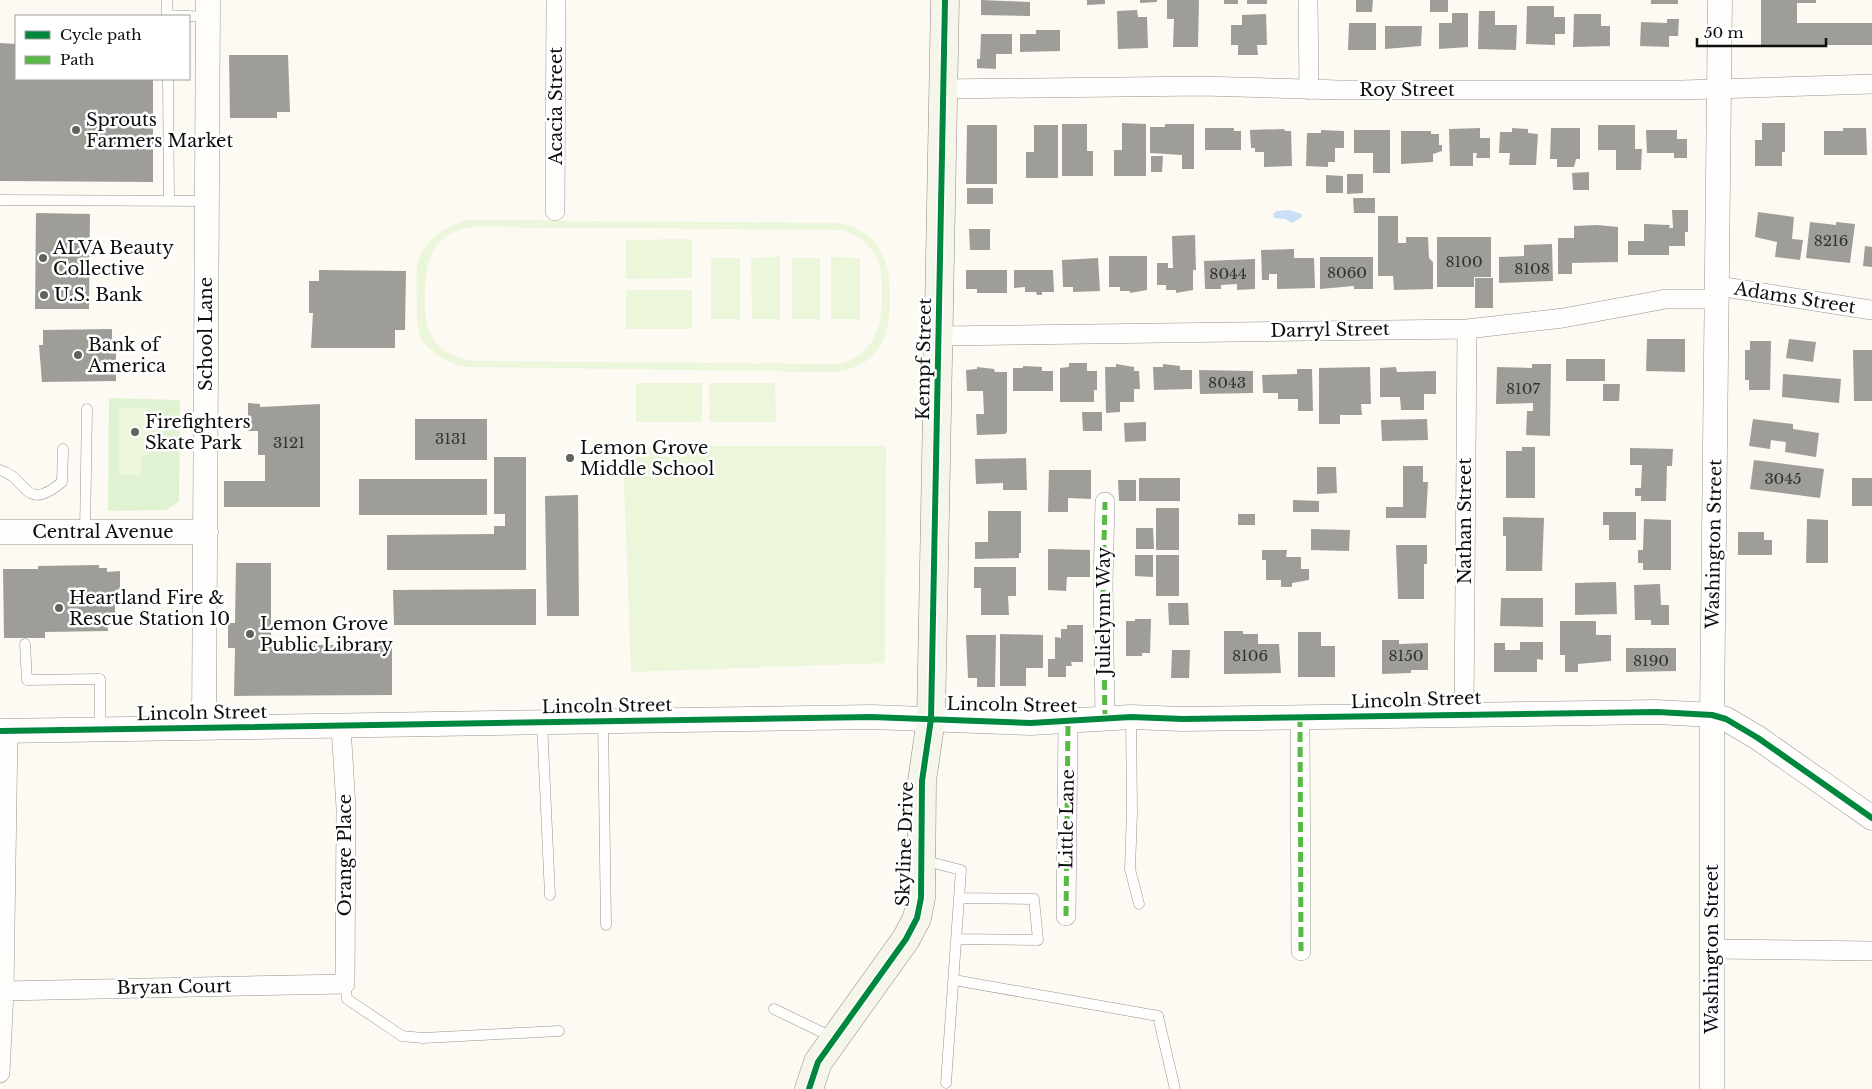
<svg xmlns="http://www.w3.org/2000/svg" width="1872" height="1089" viewBox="0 0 1872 1089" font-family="'Libre Baskerville',serif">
	<rect width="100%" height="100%" fill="#fcfaf2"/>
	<!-- green -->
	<path fill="#e1f2d2" d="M109,398L180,400L179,501L167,510L108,511Z"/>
	<!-- pitch -->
	<path fill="#ecf6db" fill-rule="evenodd" d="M471,220L839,223C880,232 890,260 890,298C890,339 879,366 834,372L465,367C450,364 435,356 425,344C416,332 417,317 417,303C417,292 416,280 417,268C420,242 447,223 471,220ZM478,227L841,230C876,240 883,264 882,296C882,329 873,356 838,364L474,361C433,355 423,331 425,293C426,255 435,230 478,227Z
		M692,239V278L626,279V240Z
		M780,257V319H752L751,258Z
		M831,257L860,258V319H831Z
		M711,258H740V319H711Z
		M792,258H820V319H792Z
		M626,290H692V329H626Z
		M636,383H702V422H636Z
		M709,383H775L776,422H710Z
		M119,408H151V455H142V475H119Z
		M640,446H886L885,663L631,672L623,453Z"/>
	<!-- water -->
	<path fill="#c8dff6" d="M1289,210L1302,214V217L1292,223L1285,219L1274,218L1273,214L1277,211Z"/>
	<!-- building -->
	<path fill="#9f9d98" d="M981,0L1030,2V16L981,15Z
		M1087,0H1105V4L1087,5Z
		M1140,0H1157V2L1140,3Z
		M1167,0H1199L1198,47H1173L1174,19H1167Z
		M1224,0H1238V4H1224Z
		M1247,0H1267V4H1247Z
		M1356,0H1373L1372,12H1356Z
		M1430,0H1448V12H1430Z
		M1651,0H1678V4H1651Z
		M1761,0H1816V3H1797V23H1872V45H1761Z
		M1527,6H1554V17H1565V34H1555V45L1526,44Z
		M1137,10L1138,17H1147L1148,48L1118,49L1117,11Z
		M1479,11H1495V25H1517L1516,50L1478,49Z
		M1452,13H1468V47L1439,49V23H1452Z
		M1266,14L1267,45H1257L1258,55H1238V45H1231V25H1242V15Z
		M1574,14H1601V26H1610V46L1573,47Z
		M1667,19H1679L1678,36H1669V47L1640,46L1641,22L1667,23Z
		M1349,23H1376V50H1348Z
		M1385,26H1422L1421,46L1385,49Z
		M1036,30H1060V51L1020,52V34H1036Z
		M981,34H1012V54H996V69L977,68V59H980Z
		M0,43L16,44V79H153V182L0,181Z
		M229,55H288L290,112H277V118H230Z
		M1122,123L1146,124V176H1114V150H1122Z
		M1762,123H1785V152H1782V166H1755V140H1762Z
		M1062,124H1087V151H1093V176H1062Z
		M1165,124H1194V169H1182V155L1150,153V127H1165Z
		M967,125H997V184H966Z
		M1034,125H1058V178H1026V152H1034Z
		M1598,125H1635V149H1642L1641,170H1616V150H1598Z
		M1205,128H1234V131H1241V150H1205Z
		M1480,128V138H1490V158H1476L1477,153H1473V166H1450L1449,129Z
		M1512,128L1528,129V133L1538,134L1536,165H1509L1510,153H1499L1500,132H1512Z
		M1551,128H1580V159H1576L1574,167H1557V159H1550Z
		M1843,128H1866L1867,155H1824V131H1843Z
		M1284,129L1285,131H1291L1292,166L1264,167V152H1255V148H1251L1250,130Z
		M1321,130L1344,131V148H1335V162H1328V167L1306,166L1307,133H1321Z
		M1354,130H1390V173H1373V153H1354Z
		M1646,130H1677V139H1687V158H1674V153H1647Z
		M1401,131H1431V134H1439V145H1442V151L1433,154V162L1401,164Z
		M1151,156H1163L1162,172H1151Z
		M1589,172V190H1573L1572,173Z
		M1347,174H1363V193L1347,194Z
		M1326,175L1343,176V193H1326Z
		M967,188H993V204H967Z
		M1353,198H1375V213H1354Z
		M1672,210H1688V232H1685V246H1669V255H1628V241H1644V224L1670,225L1669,228H1673Z
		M1758,212L1794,217L1792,239L1803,240L1800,260L1775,257L1777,242L1755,237Z
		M36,213L90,214L89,309H35Z
		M1378,216H1398V243H1406V237H1428L1429,258L1433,262V289L1394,290L1393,276H1378Z
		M1810,222L1836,225V222L1855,224L1850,263L1806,258Z
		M1597,225L1618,227V262L1572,263V274H1558V238H1574V226Z
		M969,229H990V250H970Z
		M1195,235L1196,270H1193V290L1176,293V290H1166V285H1157V263H1168V268H1173L1172,236Z
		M1437,237H1491V277H1474V287H1437Z
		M1552,244L1553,281L1499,283V257L1524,256V245Z
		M1865,246L1872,247V267L1863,266Z
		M1294,249V258H1314L1315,288L1277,289V274H1269V280H1262L1261,250Z
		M1109,256H1147V290L1130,293V291H1120V287H1109Z
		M1320,257H1373V289H1354V286L1320,289Z
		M1098,258L1100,291L1073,292V287H1063L1062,260Z
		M1255,259V289L1237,290V284L1221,285V289H1205L1204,261Z
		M319,270L406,271L405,330H395V348H311L313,313H309V281H319Z
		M966,270H1007V293H977V289H966Z
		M1014,270H1053L1054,292H1042V295H1037L1036,292H1025V287L1014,288Z
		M1475,278H1493V308H1475Z
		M112,329V346H116V381L42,382L39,345H43V330Z
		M1647,339H1685V372L1646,371Z
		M1789,339L1816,342L1813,362L1786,358Z
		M1750,341H1771L1770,390H1749V380H1745V350H1750Z
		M1853,350H1872V401H1854Z
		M1566,359H1605V381H1566Z
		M1069,363H1087V371H1097V390H1094V402H1060V368L1069,367Z
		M1116,364L1134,367V371H1139L1140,389H1134V402H1120V412L1106,413L1105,367H1116Z
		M1163,364L1180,366V370H1192V389L1154,390L1153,367H1163Z
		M1532,364H1551L1550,436L1526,435L1527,411H1533V403L1496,404L1497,367L1532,368Z
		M1023,366L1042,367V371H1053V391H1013V368H1023Z
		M977,367L994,369L995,372H1007V432L1005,434L977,435L976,414H984L983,391H967L966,370L977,369Z
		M1370,367L1371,404H1361L1362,415H1340V424H1319V368Z
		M1396,367L1397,372L1436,371V394H1424V410H1401L1400,397H1380V368Z
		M1297,369H1312L1313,411H1298V399H1278V393H1263L1262,375L1297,374Z
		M1199,370L1253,371V393L1200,394Z
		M1783,374L1841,379L1839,403L1782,397Z
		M1603,384H1620L1619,401H1603Z
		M248,403L260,404V407L320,404V507H224V481H265V455H258V431H248Z
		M1082,412H1102V431H1083Z
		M415,419H487V460H415Z
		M1427,419L1428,440L1382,441L1381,420Z
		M1753,419L1793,424V429L1819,433L1816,457L1785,452L1786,442L1771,440L1770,449L1749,446Z
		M1146,422V441L1125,442L1124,423Z
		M1522,447H1535V498H1506V451H1522Z
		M1630,448L1673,449L1672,466H1667L1666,501H1641V496H1635V488H1641L1642,465H1630Z
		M494,457H526V570H387V535L494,534V526H505V514H494Z
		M1026,458L1027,490H1003V483L976,484L975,459Z
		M1754,460L1824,469L1820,498L1750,489Z
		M1403,466H1423V482H1428L1426,518H1386V507H1403Z
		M1317,467H1336L1337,493L1317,494Z
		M1049,470H1091V499L1068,498V512H1048Z
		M1139,478H1180V501H1139Z
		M1852,478H1872V506H1852Z
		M359,479H487V515H359Z
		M1118,480H1136V501H1119Z
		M578,495L579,616H547L545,496Z
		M1293,500L1319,501V512H1293Z
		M1156,508H1179V550H1156Z
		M988,511H1021V553H1019V558L975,559V542H988Z
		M1603,512H1636V540H1609V525H1603Z
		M1238,514H1255V525H1238Z
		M1503,517L1544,518L1542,571H1506V536H1503Z
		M1644,519L1671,520V570H1643V563H1638V550H1643Z
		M1807,519L1828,520V563H1806Z
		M1136,528H1153L1154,549H1136Z
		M1311,529L1350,530L1349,551L1311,550Z
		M1738,532H1764V540H1772V555H1738Z
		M1396,545H1427V564H1424V599H1398Z
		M1048,549L1090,550V577H1067L1066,591L1048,590Z
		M1262,550H1287L1286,557H1301V569H1309V580L1292,583V587H1281V580H1266V560H1262Z
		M1135,555H1153V577L1135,576Z
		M1156,555H1179V596H1156Z
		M236,563H271V645H392V695L234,696L235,648H228V623H235Z
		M99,565V568H107V572L120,571V600H115V616H107L108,631L45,632V638H4L3,569H38V566Z
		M974,567H1016V596H1008L1009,615H981V588H974Z
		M1616,582L1617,614L1575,615V583Z
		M1660,584L1661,605H1669V625H1651V620H1635L1634,585Z
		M536,589V625H394L393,590Z
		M1501,598H1543V627L1500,626Z
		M1168,603H1188L1189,625H1169Z
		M1135,619H1151L1150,653H1142V656H1126V621H1135Z
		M1560,621H1596V635H1611V661L1578,664V672H1565V655H1560Z
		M1067,625H1083V662H1071L1072,666H1066V677H1048V659H1055V637L1061,638V629H1067Z
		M1224,631H1243V634H1258V644H1279L1281,673L1224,674Z
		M1298,632H1321V646H1335V677H1298Z
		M1000,634L1043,635V668H1026V686H1000Z
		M966,635H996L995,687H977V678H968Z
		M1382,640H1399V644L1428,643V670H1411V673L1382,674Z
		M1520,642H1543V660L1537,659V672H1494V643H1505V650H1520Z
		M1626,648H1676V671L1626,672Z
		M1172,650H1190L1189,678H1171Z"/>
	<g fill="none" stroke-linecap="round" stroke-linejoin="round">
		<!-- service casing -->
		<g stroke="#959491" stroke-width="11">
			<path id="service" d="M167,15L208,17
				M167,16V0
				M168,79L169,200
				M0,200L207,201
				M0,470C27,477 24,514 62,482L63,449
				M85,532L87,409
				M25,644L27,680L100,679V728
				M1131,717L1132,812L1130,869L1139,904
				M603,721L606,925
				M542,722L550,895
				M922,860L961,870L946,1083
				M957,939L1038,940L1034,899L960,898
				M954,980L1158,1016L1175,1089
				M345,984L347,999L402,1036L423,1038L559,1031
				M774,1009L834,1038"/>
		</g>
		<!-- minor casing -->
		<g stroke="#959491" stroke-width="20">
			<path id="minor" d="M1308,0L1309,90
				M941,89L1202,86L1340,90H1682L1872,84
				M555,211L556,0
				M1718,286L1872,310
				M940,336L1467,329L1563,318L1666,299H1718
				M1464,713L1467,329
				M1300,717L1301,951
				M1105,720L1103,583L1105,502
				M1066,916L1068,722
				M1712,949L1872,951
				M4,991L345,984L346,808L341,726
				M0,1073L4,991L8,731"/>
		</g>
		<!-- tertiary casing -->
		<g stroke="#959491" stroke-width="25">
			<path id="tertiary" d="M0,532H206
				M204,728L208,0
				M0,731L871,717L1031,723L1131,717L1183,719L1657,712L1712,715L1726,719L1758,738L1872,818
				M1712,1089V715L1720,0"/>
		</g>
		<!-- secondary casing -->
		<g stroke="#8c8b87" stroke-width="29">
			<path id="secondary" d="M809,1089L818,1062L906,939L917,918L921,898L922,781L931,719L945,0"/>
		</g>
		<!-- service -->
		<use href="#service" stroke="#fffefd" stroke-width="10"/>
		<!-- minor -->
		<use href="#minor" stroke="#fffefd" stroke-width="19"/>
		<!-- tertiary -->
		<use href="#tertiary" stroke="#fffefd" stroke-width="24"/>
		<!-- secondary -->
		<use href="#secondary" stroke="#f5f5ea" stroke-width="28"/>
		<!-- quiet -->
		<path stroke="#58b947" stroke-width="5" stroke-dasharray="10 5" stroke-linecap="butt" d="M1300,717L1301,951
			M1105,720L1103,583L1105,502
			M1066,916L1068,722"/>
		<!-- cycleway casing -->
		<g stroke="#fff" stroke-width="9">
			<path id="cycleway" d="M0,731L871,717L1031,723L1131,717L1183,719L1657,712L1712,715L1726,719L1758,738L1872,818
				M809,1089L818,1062L906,939L917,918L921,898L922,781L931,719L945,0"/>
		</g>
		<!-- cycleway -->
		<use href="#cycleway" stroke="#00873e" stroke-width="6"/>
	</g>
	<!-- markers -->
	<g fill="#61615e" stroke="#fff" stroke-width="2">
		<circle cx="76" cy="130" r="5"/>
		<circle cx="43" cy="258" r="5"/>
		<circle cx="44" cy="295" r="5"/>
		<circle cx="78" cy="355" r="5"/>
		<circle cx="135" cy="432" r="5"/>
		<circle cx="570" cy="458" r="5"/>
		<circle cx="59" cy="608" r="5"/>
		<circle cx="250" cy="634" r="5"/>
	</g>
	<g text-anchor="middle" stroke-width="5" stroke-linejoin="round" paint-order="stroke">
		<!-- number labels -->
		<g font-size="15" fill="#323230">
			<text x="1831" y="246">8216</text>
			<text x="1464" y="267">8100</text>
			<text x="1532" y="274">8108</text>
			<text x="1347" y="278">8060</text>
			<text x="1228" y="279">8044</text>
			<text x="1227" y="388">8043</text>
			<text x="1523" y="394">8107</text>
			<text x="451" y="444">3131</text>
			<text x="289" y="448">3121</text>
			<text x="1783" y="484">3045</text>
			<text x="1250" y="661">8106</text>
			<text x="1406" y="661">8150</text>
			<text x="1651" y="666">8190</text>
		</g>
		<!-- street labels -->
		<g font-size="18" fill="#0e0e0e" stroke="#fff">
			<text x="1407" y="96">Roy Street</text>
			<text transform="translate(556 106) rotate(-90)" y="6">Acacia Street</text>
			<text transform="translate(1795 298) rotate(9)" y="6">Adams Street</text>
			<text transform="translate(1330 330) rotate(-1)" y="6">Darryl Street</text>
			<text transform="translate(206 334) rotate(-90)" y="6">School Lane</text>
			<text transform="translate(924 359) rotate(-89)" y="6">Kempf Street</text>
			<text transform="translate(1465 521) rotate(-90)" y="6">Nathan Street</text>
			<text x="103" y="538">Central Avenue</text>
			<text transform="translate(1714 544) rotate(-89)" y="6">Washington Street</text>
			<text transform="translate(1104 611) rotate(-90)" y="6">Julielynn Way</text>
			<text transform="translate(1416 700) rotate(-2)" y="6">Lincoln Street</text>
			<text transform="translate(1012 705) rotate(1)" y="6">Lincoln Street</text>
			<text transform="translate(607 706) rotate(-1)" y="6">Lincoln Street</text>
			<text transform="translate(202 713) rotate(-1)" y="6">Lincoln Street</text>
			<text transform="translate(1067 819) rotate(-89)" y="6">Little Lane</text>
			<text transform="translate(905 844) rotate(-88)" y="6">Skyline Drive</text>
			<text transform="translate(345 855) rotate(-90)" y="6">Orange Place</text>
			<text transform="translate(1712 949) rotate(-90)" y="6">Washington Street</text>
			<text transform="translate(174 987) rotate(-1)" y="6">Bryan Court</text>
		</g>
		<!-- poi labels -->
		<g font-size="18" fill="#0e0e0e" stroke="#fff" text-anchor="start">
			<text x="86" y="126">Sprouts<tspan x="86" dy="21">Farmers Market</tspan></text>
			<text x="53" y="254">ALVA Beauty<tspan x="53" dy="21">Collective</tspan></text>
			<text x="54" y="301">U.S. Bank</text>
			<text x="88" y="351">Bank of<tspan x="88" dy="21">America</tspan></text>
			<text x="145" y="428">Firefighters<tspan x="145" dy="21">Skate Park</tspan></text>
			<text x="580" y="454">Lemon Grove<tspan x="580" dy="21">Middle School</tspan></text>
			<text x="69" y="604">Heartland Fire &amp;<tspan x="69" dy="21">Rescue Station 10</tspan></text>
			<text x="260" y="630">Lemon Grove<tspan x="260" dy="21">Public Library</tspan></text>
		</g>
	</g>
	<!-- legend -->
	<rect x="15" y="15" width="175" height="65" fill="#ffffff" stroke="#9f9f9f"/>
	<rect x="25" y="31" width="25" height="8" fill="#00873e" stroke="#9f9f9f"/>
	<text x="60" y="40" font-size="15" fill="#0e0e0e">Cycle path</text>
	<rect x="25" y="56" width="25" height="8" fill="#58b947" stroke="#9f9f9f"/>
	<text x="60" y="65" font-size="15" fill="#0e0e0e">Path</text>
	<!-- scale -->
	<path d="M1697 38v8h129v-8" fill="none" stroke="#0e0e0e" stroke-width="2.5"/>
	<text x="1704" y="38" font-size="15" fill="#0e0e0e" stroke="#ffffff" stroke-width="4" paint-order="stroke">50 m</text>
</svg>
